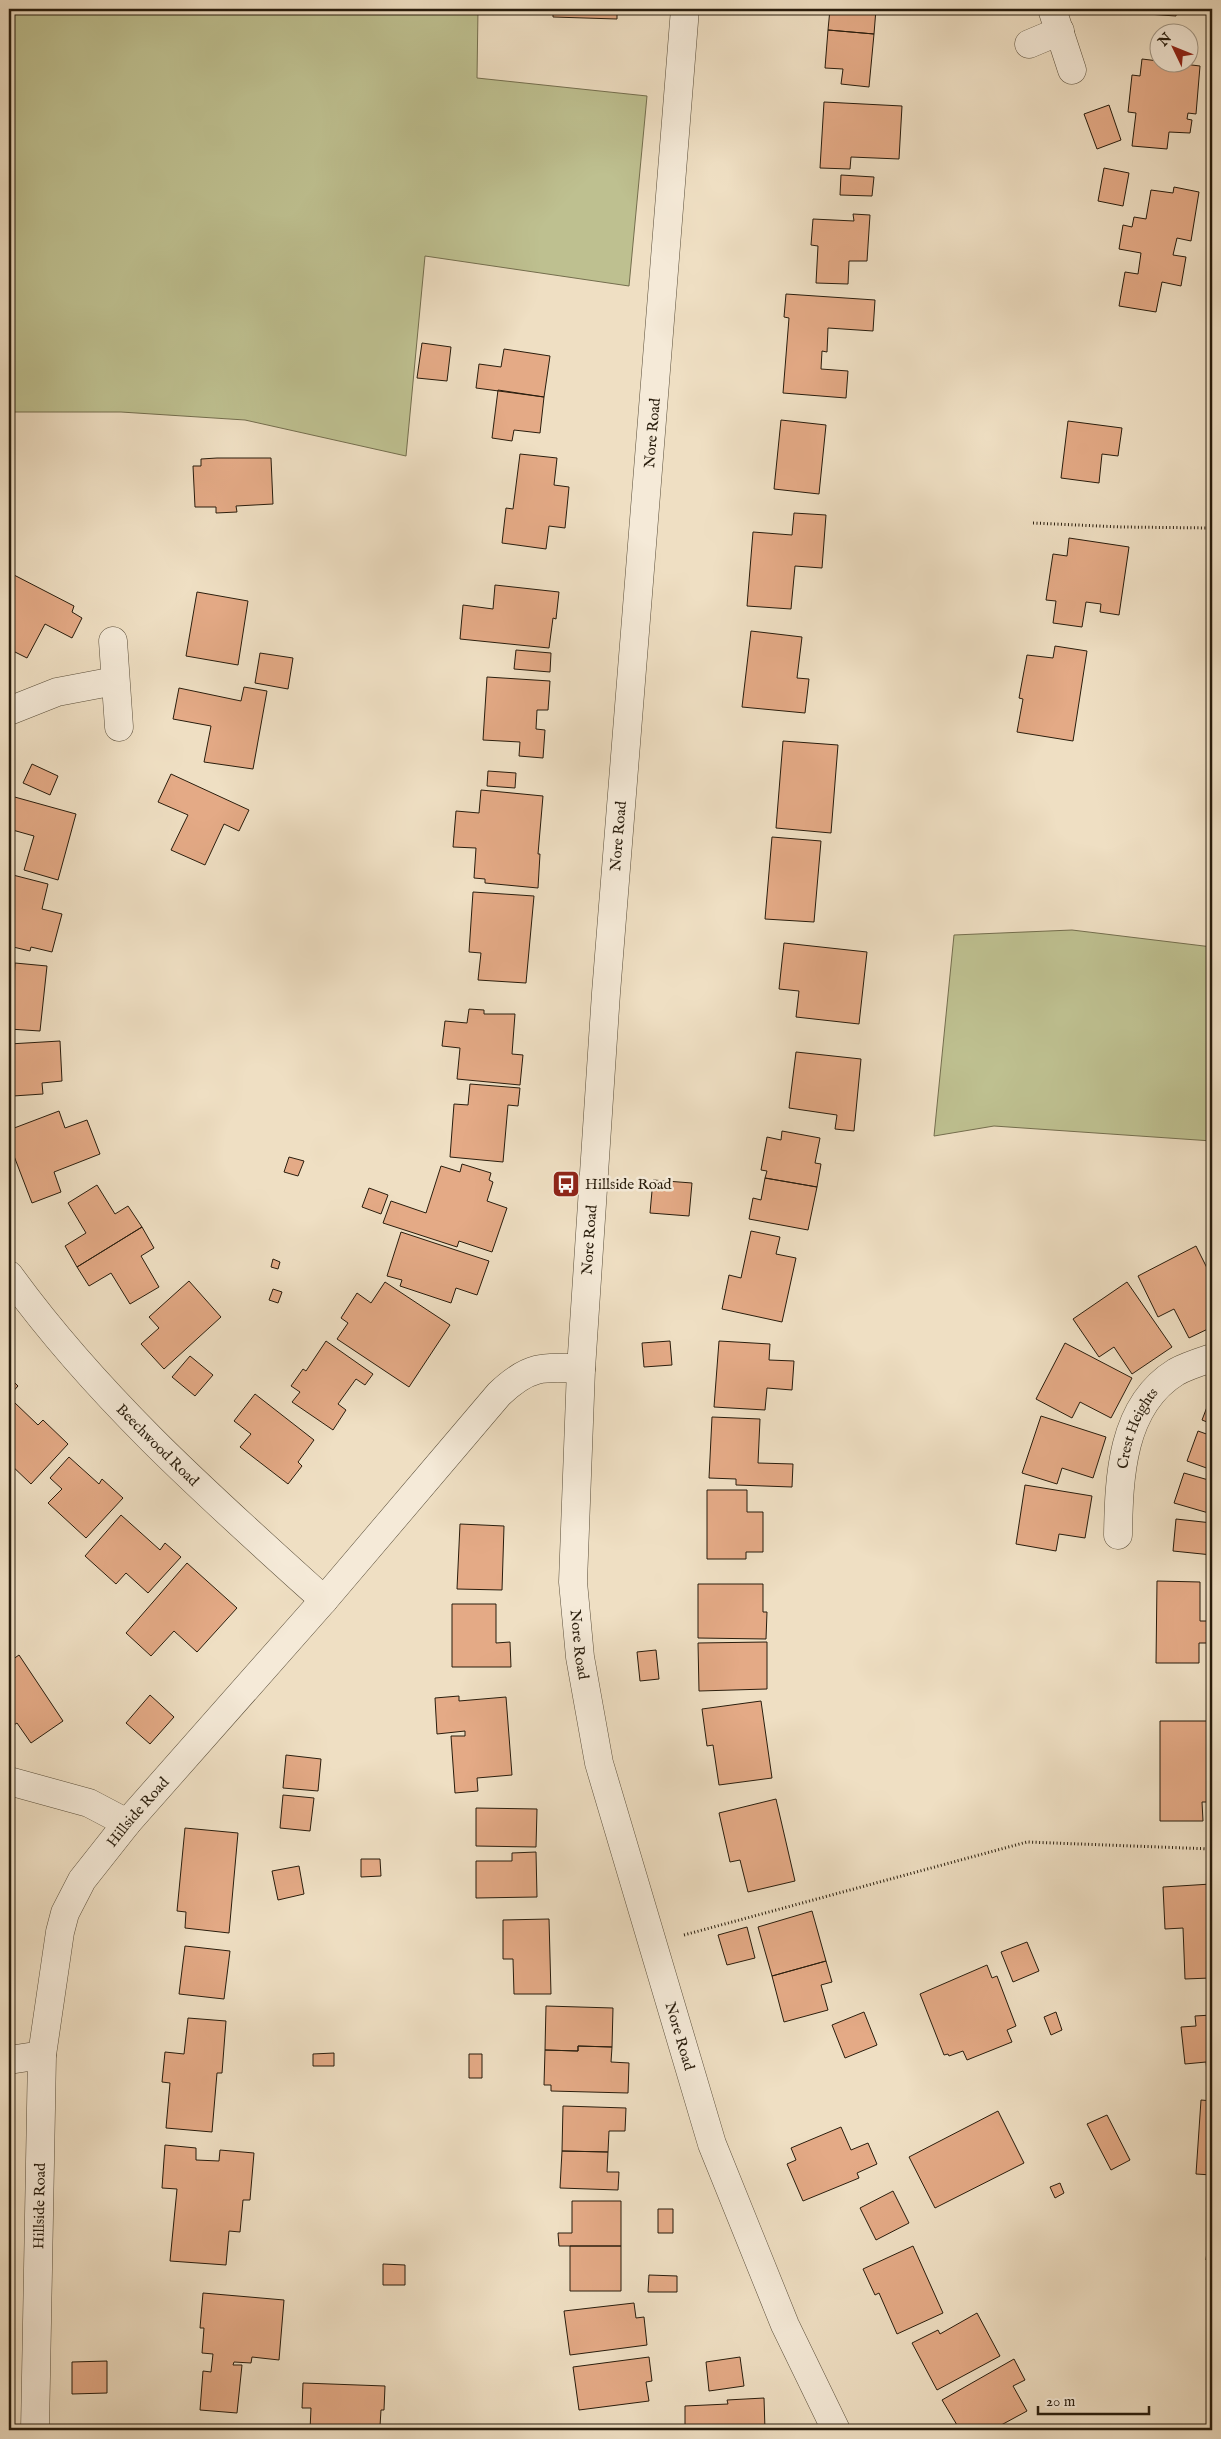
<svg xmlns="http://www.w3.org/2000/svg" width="1221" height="2439" viewBox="0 0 1221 2439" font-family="'IM FELL English',serif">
	<rect width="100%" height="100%" fill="#efdfc3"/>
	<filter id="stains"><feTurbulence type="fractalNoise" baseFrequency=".004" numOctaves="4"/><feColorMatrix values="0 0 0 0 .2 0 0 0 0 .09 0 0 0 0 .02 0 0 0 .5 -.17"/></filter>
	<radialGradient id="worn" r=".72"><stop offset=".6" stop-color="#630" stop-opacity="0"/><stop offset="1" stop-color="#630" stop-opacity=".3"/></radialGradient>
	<!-- green -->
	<path fill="#bec090" stroke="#746e4e" d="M9,9H478L477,78L647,96L629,286L425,256L406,456L245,420L121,412H9Z
		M1072,930L1212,947V1141L994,1126L934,1136L954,935Z"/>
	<!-- building -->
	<path fill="#e4aa86" stroke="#291d0d" d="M548,9H617V19L553,17V9Z
		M830,9H876L874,34L828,30Z
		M1119,9H1177L1176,16L1118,12Z
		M828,30L874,34L869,87L841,84L843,69L825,68Z
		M1142,59L1200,66L1196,114L1188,113L1187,119L1192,120L1190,133L1169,132L1167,149L1132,146L1136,113L1128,112L1132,75L1140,76Z
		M824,102L902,106L899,159L851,157L850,169L820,168Z
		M1109,105L1121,140L1097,149L1084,114Z
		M1104,168L1129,173L1123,206L1098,201Z
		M841,175L874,177L872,196L840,195Z
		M1174,187L1199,192L1191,241L1177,238L1173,255L1186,257L1181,286L1162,282L1156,312L1119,306L1125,272L1138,274L1141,253L1119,249L1123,225L1132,227L1134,217L1146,219L1151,190L1173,193Z
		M853,214L870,215L867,261H849L848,284L816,283L818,246L811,245L813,219L854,221Z
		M786,294L875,300L873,331L828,328L827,352L822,351L821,369L848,371L846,398L783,393L789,318L784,317Z
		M422,343L451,347L447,381L417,378Z
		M504,349L550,356L544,397L476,388L479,364L501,367Z
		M498,390L544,397L540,433L514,430L512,441L492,438Z
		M781,420L826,425L819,494L774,489Z
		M1068,421L1122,428L1118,456L1102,454L1099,483L1061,478Z
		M520,454L557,458L554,485L569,487L565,528L549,526L546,549L502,543L506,508L513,509Z
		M217,458H271L273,504L236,506L237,512L216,513V507H195L193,466H201V459Z
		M794,513L826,515L822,568L795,566L791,609L747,606L753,532L792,535Z
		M1069,538L1129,547L1119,615L1100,612L1101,604L1086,602L1082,627L1053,623L1056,601L1046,600L1053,554L1067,556Z
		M14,575L74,606L72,612L82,618L72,638L45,624L27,658L9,649V585Z
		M495,585L559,592L556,619L553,618L549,648L460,639L463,605L493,609Z
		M197,592L248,601L238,665L186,656Z
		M751,631L802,637L797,678L809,679L805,713L742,707Z
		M1055,646L1087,651L1073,741L1017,732L1023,699L1019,698L1027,655L1053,658Z
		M516,650L551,653L550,672L514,669Z
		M260,653L293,658L288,689L255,683Z
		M487,677L550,681L548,710H537L536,729L545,730L543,758L519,756L520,742L483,740Z
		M244,687L267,691L253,769L204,762L211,726L173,719L179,688L241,701Z
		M783,741L838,745L831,833L776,828Z
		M32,764L58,776L50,795L23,783Z
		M488,771L516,773L515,788L487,786Z
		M171,774L249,810L239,831L224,824L205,865L171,850L188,815L158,802Z
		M481,790L543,796L538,854H540L538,888L485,883V879L474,878L476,848L453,847L456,811L479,813Z
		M11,796L76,814L58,880L24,870L34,836L9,829Z
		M772,837L821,841L814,922L765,919Z
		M9,874L48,884L42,909L62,914L52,952L31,947L30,951L9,946Z
		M473,892L534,896L526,983L478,980L481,953L469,952Z
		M784,943L867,952L859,1024L796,1017L799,991L779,989Z
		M15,963L47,966L40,1031L9,1029V996H13Z
		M469,1009L484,1010V1014H515L512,1054L523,1055L520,1085L457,1079L460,1048L442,1046L445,1021L467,1023Z
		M60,1041L62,1081L42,1083L43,1094L13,1096L11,1077H9V1044Z
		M796,1052L861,1059L854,1131L835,1129L837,1115L789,1108Z
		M470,1084L520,1088L518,1106L508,1105L503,1162L450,1157L454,1104L468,1105Z
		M59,1111L65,1128L87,1120L100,1154L54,1172L61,1192L32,1203L9,1143V1130Z
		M782,1131L820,1138L815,1163L821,1164L817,1187L765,1178L767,1171L761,1170L767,1137L781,1140Z
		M289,1157L304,1161L298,1176L284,1172Z
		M462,1164L491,1173L489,1180L493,1182L487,1201L507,1208L492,1252L459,1241L457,1247L383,1223L391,1201L426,1213L441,1166L460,1172Z
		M765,1178L817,1187L808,1230L749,1219L753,1198L761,1200Z
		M653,1180L692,1183L689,1216L650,1213Z
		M97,1185L115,1214L128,1206L142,1227L77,1267L65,1246L86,1233L68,1203Z
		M369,1188L388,1195L381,1214L362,1207Z
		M142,1227L154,1248L141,1256L159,1287L130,1304L111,1273L89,1286L77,1267Z
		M751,1231L780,1237L776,1254L796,1258L782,1322L722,1309L729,1275L741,1278Z
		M401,1232L489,1261L477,1295L456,1288L451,1303L400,1286L402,1280L387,1276Z
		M1196,1246L1212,1278V1327L1189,1338L1174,1309L1158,1317L1138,1276Z
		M273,1259L280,1262L278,1269L271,1267Z
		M189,1281L221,1317L164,1369L141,1344L159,1328L149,1317Z
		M385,1282L450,1325L409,1387L337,1339L348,1323L341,1318L357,1293L371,1303Z
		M1127,1282L1172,1347L1132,1374L1114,1347L1099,1357L1073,1319Z
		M273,1289L282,1292L278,1303L269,1300Z
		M326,1341L373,1374L365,1385L356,1379L338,1404L346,1410L333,1430L292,1402L300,1392L291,1386L303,1369L306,1371Z
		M670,1341L672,1365L644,1367L642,1343Z
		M719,1341L770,1344L769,1360L794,1361L792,1390L767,1388L765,1410L714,1407Z
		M1065,1343L1132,1378L1111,1418L1080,1402L1072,1418L1036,1399Z
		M190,1356L213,1375L195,1396L172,1377Z
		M9,1377L18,1386L9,1396Z
		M255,1394L314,1440L298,1462L302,1466L288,1484L240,1447L251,1434L234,1421Z
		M1212,1394V1424L1202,1420Z
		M15,1403L38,1425L43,1420L68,1444L31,1484L9,1463V1410Z
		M1041,1416L1106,1437L1093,1478L1062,1468L1057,1484L1022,1473Z
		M712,1417L760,1419L758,1463L793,1464L792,1487L736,1485V1479L709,1478Z
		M1198,1431L1212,1436V1470L1187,1461Z
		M69,1457L99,1484L102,1479L123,1498L86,1538L48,1503L62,1489L50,1478Z
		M1184,1473L1212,1481V1514L1174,1503Z
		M1025,1485L1092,1496L1085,1538L1059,1534L1056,1551L1016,1544Z
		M707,1490H747V1512H763V1552H746V1559H707Z
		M121,1515L160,1550L165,1543L181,1557L148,1593L126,1573L116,1584L85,1556Z
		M1176,1519L1212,1523V1555L1173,1551Z
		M460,1524L504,1526L502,1590L457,1589Z
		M187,1563L237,1608L197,1652L174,1631L151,1656L126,1633Z
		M1157,1581L1200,1582V1621H1208L1207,1643H1199V1663H1156Z
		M698,1584H763V1612H767L766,1639L698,1638Z
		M452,1604H496V1643L510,1642L511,1667H452Z
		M767,1642V1689L699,1691L698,1643Z
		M656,1650L659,1679L640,1681L637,1652Z
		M19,1655L63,1721L31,1743L17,1723L9,1728V1662Z
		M150,1695L174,1717L150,1744L126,1723Z
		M459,1696V1701L506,1697L512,1775L477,1778L478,1791L455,1793L451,1736H465V1731L437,1734L435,1698Z
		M761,1701L772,1778L719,1785L713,1745L707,1746L702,1709Z
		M1160,1721H1208L1207,1802H1202L1203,1821H1160Z
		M286,1755L321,1759L318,1791L283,1788Z
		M283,1795L314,1798L310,1831L280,1828Z
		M776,1799L795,1881L748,1892L740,1860L730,1862L719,1813Z
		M476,1808L537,1809L536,1847L476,1846Z
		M185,1828L238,1833L229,1933L185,1928L186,1912L177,1911Z
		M536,1852L537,1897L476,1898V1861H512V1853Z
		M361,1859H380L381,1876L361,1877Z
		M299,1866L304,1894L278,1900L272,1871Z
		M1211,1884L1212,1965H1209L1210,1978L1185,1979L1183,1928L1165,1929L1163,1887Z
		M812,1911L826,1961L772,1976L758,1927Z
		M549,1919L551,1994H514L513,1959H503V1920Z
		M747,1927L755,1958L727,1965L718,1935Z
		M1027,1942L1039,1971L1013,1982L1001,1952Z
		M185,1946L230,1951L224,1999L179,1994Z
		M826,1961L832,1982L821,1985L828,2010L784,2022L772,1976Z
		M987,1965L992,1978L997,1976L1016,2026L1007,2030L1012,2042L967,2060L963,2051L949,2056L948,2054L944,2055L920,1994Z
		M546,2006L613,2008L612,2047L578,2046V2051L545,2050Z
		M864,2012L877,2045L845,2058L832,2025Z
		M1056,2012L1062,2030L1051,2035L1044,2017Z
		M1212,2015V2072H1207L1206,2062L1185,2064L1181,2027L1196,2026L1195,2016Z
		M188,2018L226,2021L222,2073H217L212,2132L166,2128L170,2083L162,2082L165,2052L184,2054Z
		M578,2046L612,2047L611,2062L629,2063L628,2093L551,2091V2085H544L545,2050L578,2051Z
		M334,2053V2066H313V2054Z
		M469,2054H482V2078H469Z
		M1201,2100L1212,2101V2175L1196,2174Z
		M563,2106L626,2108L625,2131H609L608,2152L562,2151Z
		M998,2111L1024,2163L935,2208L909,2157Z
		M1107,2115L1130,2160L1111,2170L1087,2124Z
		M841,2127L851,2150L868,2143L877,2164L857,2173L859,2178L803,2201L787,2164L796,2160L791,2148Z
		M165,2145L196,2148V2160L219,2161L220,2150L254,2153L250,2200H243L240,2232L229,2231L226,2265L170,2261L177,2189L162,2188Z
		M562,2151L608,2152L607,2172H619L618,2190L560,2188Z
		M1060,2183L1064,2193L1055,2198L1050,2187Z
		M893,2191L909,2223L876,2240L860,2208Z
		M572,2201H621V2246H559L558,2233H572Z
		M1212,2208V2261L1206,2260Z
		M658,2209H673V2233H658Z
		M570,2246H621V2291H570Z
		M913,2246L943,2313L897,2334L879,2293L875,2295L863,2269Z
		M383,2264L405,2265V2285H383Z
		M649,2275L677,2276V2292H648Z
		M203,2293L284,2300L279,2360L252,2357L251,2363L234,2362L233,2365H242L237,2413L200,2410L203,2371L211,2372L213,2354L202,2353L204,2328H200Z
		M634,2303L636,2318L644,2317L647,2345L570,2355L564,2311Z
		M977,2313L1000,2356L937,2390L912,2343L938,2330L940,2334Z
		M649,2357L652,2381L646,2382L649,2401L579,2410L573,2367Z
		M740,2357L744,2386L709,2391L706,2362Z
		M1014,2359L1025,2380L1013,2386L1027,2411L992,2430H960L942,2400Z
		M107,2361V2393L72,2394V2362Z
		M303,2383L385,2386L384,2410H381L380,2426L372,2425V2430H310L311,2408H302Z
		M764,2398L765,2430H685V2406L728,2404L727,2400Z"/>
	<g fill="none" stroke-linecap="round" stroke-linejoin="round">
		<!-- minor casing -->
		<g stroke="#5a4e3a" stroke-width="29">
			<g id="minor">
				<path d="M1052,9L1072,70"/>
				<path d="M1029,44L1060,31"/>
				<path d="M113,641L119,727"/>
				<path d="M9,711L57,692L115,681"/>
				<path id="s1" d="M9,1275C98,1398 212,1499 324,1600"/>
				<path id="s2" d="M1118,1535C1119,1478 1121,1406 1176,1372C1187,1366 1200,1362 1212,1358"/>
				<path d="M9,1781L89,1803L127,1823"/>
				<path d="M9,2060L42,2055"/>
				<path id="s3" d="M35,2430L42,2055L60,1932L65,1913L82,1880L127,1823L324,1600L499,1394C528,1366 543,1366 581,1369"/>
			</g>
		</g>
		<!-- tertiary casing -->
		<g stroke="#5a4e3a" stroke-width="29">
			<g id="tertiary">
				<path id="s4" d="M685,9L606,993L581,1369L573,1582L580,1657L599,1763L712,2144L785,2325L836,2430"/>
			</g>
		</g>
		<!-- path -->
		<path stroke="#291d0d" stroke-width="3" stroke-dasharray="1 2.5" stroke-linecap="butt" d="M1033,523L1121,527L1212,528
			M684,1935L1027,1842L1212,1849"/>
		<!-- minor -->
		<use href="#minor" stroke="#f5ead8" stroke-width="28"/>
		<!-- tertiary -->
		<use href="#tertiary" stroke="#f5ead8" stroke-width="28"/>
	</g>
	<!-- icons -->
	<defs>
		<g id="bus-square" transform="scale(1.4375)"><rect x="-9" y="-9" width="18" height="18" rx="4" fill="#8f2418" stroke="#f5ead8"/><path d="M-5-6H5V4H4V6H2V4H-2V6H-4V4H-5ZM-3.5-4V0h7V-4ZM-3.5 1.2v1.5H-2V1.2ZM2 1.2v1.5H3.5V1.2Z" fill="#fff"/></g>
	</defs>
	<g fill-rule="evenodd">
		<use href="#bus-square" x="566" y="1184"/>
	</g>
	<g text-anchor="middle" stroke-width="5" stroke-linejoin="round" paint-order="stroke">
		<!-- street labels -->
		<g font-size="15" fill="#291d0d" stroke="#f5ead8">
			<text transform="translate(652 433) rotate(-85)" y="5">Nore Road</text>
			<text transform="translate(618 836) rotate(-85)" y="5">Nore Road</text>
			<text transform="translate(589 1240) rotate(-86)" y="5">Nore Road</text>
			<text dy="5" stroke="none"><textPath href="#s2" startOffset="110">Crest Heights</textPath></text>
			<text dy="5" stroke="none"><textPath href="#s1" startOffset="226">Beechwood Road</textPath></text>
			<text dy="5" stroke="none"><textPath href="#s4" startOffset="1640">Nore Road</textPath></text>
			<text dy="5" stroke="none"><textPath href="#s3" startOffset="644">Hillside Road</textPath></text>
			<text dy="5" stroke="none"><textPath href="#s4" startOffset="2045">Nore Road</textPath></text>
			<text dy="5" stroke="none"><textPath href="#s3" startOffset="224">Hillside Road</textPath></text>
		</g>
		<!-- poi labels -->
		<g font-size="15" fill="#291d0d" stroke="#f5ead8" text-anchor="start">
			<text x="585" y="1189">Hillside Road</text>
		</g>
	</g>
	<!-- margin -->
	<rect width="1221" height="2439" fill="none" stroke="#efdfc3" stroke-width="30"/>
	<rect x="10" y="10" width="1201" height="2419" fill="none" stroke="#291d0d" stroke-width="2.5"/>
	<rect x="15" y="15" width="1191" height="2409" fill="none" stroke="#291d0d"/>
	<!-- north arrow -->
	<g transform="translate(1174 48) rotate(313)"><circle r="24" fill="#f5ead8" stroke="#a39887"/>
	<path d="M0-4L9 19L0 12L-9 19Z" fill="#8f2418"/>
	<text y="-8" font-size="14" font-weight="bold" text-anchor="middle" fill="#291d0d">N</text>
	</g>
	<!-- scale -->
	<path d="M1038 2406v8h111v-8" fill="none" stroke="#291d0d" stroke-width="2.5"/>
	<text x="1046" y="2406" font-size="15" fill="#291d0d" stroke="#f5ead8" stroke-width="4" paint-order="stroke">20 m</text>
	<rect width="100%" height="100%" filter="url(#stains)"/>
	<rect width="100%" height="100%" fill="url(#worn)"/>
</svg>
